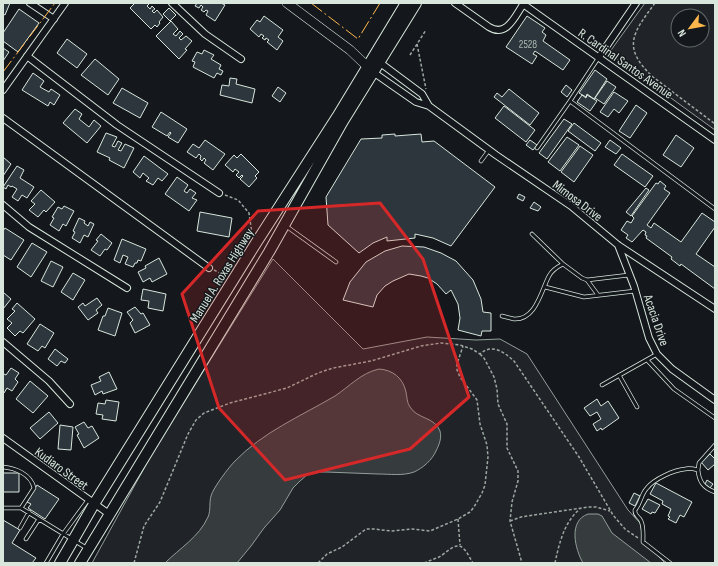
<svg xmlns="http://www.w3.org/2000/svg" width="718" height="566" viewBox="0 0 718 566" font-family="'Sofia Sans Condensed',sans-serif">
	<rect width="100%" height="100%" fill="#14181c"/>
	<!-- green -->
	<path fill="#202428" stroke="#939e99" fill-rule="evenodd" d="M645,3H715V130L609,53ZM678,16H702V40H678Z
		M273,259L363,349L427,337L476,340L500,339L527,354L628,510L640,523L644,542L665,563H92L153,452Z"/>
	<!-- water -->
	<path fill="#363b3e" stroke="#939e99" d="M379,369C393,370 403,378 406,392C407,397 407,403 410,407C417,419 435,417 440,431C442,438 439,445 436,451C432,460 423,468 414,472C403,476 390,474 378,474C361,473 343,473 326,472H316L308,474L300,481L293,488L280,510L264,528L251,546L237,563H165C180,548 199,537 208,517C211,510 209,503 211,496C213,488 229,467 235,461C263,432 301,416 335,396C350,386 361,373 379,369Z
		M588,514H598L602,516L612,533L651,563H583C575,549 568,521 588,514Z"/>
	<!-- building -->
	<path fill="#2c363c" stroke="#d8e6dc" d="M3,3H10L5,15L3,14Z
		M135,3H150L147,6L150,9L152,6L155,9L152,11L154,13L157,10L163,17L159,22L160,23L157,27L155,25L151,29L130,8Z
		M197,3H221L225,5L215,21L206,15L208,11L206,10L204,12L201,10L203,7L201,5L199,8L195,6Z
		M169,8L176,15L170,21L163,14Z
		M19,9L39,23L18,52L3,41V33Z
		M264,16L283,30L278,37L283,41L277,50L267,42L269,40L266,38L265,40L262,38L264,36L261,34L259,37L250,29L257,20L260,22Z
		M527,16L545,28L542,32L546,35L543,41L570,60L563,70L535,51L533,54L537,56L532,64L506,47Z
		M171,21L178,29L173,34L176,36L180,31L183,34L179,38L181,40L186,36L192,41L185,49L187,50L179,59L156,36Z
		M67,39L87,54L77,68L57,53Z
		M3,48L9,52L3,61Z
		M204,50L214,55L211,59L221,65L219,69L223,71L221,75L217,73L214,78L193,67L195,62L192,61L197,52L202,54Z
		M95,59L119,79L108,95L81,75Z
		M595,70L607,79L594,99L587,94L586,97L579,93Z
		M33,73L44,81L40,87L49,92L51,89L60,95L54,105L50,102L48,106L22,90Z
		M230,78L237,79L236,84L255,89L252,103L220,95L222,85L229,86Z
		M607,81L616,87L604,104L595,98Z
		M566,85L572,90L567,97L561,92Z
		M278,87L286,93L280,102L272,96Z
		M122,88L148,103L140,118L113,103Z
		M509,89L539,113L530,125L494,97L497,93L502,97Z
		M614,92L628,101L619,113L614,109L608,117L600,112Z
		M582,95L586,98L587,95L597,101L590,111L577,102Z
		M636,105L647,113L630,138L619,131Z
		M504,106L535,130L526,142L495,118Z
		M75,109L82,114L79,119L89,127L94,120L101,126L87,143L63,123Z
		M161,112L187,129L178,143L168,137L171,133L170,132L167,136L152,127Z
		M564,119L572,124L547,159L539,153Z
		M574,123L601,143L595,151L568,131Z
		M106,133L117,137L112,146L115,147L118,141L122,143L118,150L121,151L125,144L134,148L124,168L109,160L110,158L97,152Z
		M395,134V136L421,134L422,142L434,141L495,187L451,246L433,238L415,234V238L387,241V237L373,243L359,253L328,225L326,197L361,139L382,138V135Z
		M676,135L694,148L681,167L663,155Z
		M567,137L579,145L560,171L548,162Z
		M205,140L225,154L213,170L204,163L206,160L204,158L202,161L200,159L201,156L199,154L196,158L187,152L193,144L199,148Z
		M530,140L537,145L533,150L526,145Z
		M610,140L621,148L616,154L605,147Z
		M580,146L593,155L574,182L561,172Z
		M241,154L259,172L255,176L257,178L249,187L240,179L243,176L242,175L239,178L236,175L239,172L235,169L233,172L225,165L234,155L237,158Z
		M622,154L653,176L645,187L614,165Z
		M144,156L168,174L162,181L158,178L153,185L146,181L149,178L143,173L140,178L133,172Z
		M3,157L11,164L3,176Z
		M17,166L24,170L20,178L34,187L27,198L22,195L18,201L12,197L17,189L12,186L11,187L8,185L6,189L3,187Z
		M177,177L188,185L184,191L187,193L190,189L196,193L192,198L197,200L189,211L165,194Z
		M660,181L666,186L664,189L670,193L647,225L651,228L654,223L681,242L702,213L715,222V227L696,254L715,267V289L681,264L680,266L671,259L672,257L646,238L647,236L645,235L646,232L643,230L632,242L626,238L628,235L621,230L627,221L631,223L634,218L632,216L656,183L658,184Z
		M646,188L649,190L631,216L626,212Z
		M41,190L55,202L46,212L44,210L38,217L29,210L35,204L31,201Z
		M519,194L525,197L523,201L517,198Z
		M534,202L541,207L538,211L530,208Z
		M64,206L74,211L66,226L63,224L59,231L50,225L54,218L52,217L58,207L62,209Z
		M200,212L232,218L229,237L197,231Z
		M79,218L85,221L84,223L88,226L90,222L94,224L88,237L84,235L80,243L72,238L75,232L73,231Z
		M5,228L24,240L11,260L3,255V231Z
		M101,234L112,243L107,250L105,249L100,256L91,250L98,241L96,240Z
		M122,239L146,249L141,261L138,260L137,263H135L133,267L125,264L128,257L123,255L120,263L114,260Z
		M32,243L47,252L31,277L17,267Z
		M402,246L424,247L441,253L456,261L473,280L481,299L483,312L491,313V331H482L481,336L458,330L460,318L458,304L451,290L446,294L437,284L428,278L421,276L409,274L393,281L385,286L377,295L373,307L343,300L350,282L366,262L385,251Z
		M159,258L167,274L152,282L150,278L143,282L138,272L146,268L145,266Z
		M51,261L63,267L53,287L41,281Z
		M73,273L85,280L73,300L61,292Z
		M143,289L166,294L163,311L148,308L149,301L141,300Z
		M3,292L11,299L3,309Z
		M97,298L102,305L96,310L98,313L88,320L78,307L83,303L85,306Z
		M17,303L35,319L23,333L20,331L15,336L7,328L12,323L7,319L15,311L12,309Z
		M135,307L141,314L143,313L150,325L135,333L130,323L133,320L127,312Z
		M108,308L122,313L115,336L98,330L103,316H105Z
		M40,324L54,333L45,348L42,346L38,351L27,344Z
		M55,349L68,359L65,363L61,361L57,366L48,359Z
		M11,368L19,373L15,379L18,382L12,391L7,388L4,393L3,392V375L4,374L6,375Z
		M109,372L117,389L103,394L102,391L95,395L91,385L101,381L99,377Z
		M30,381L48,396L33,413L16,399Z
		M597,399L601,406L608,401L619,418L602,430L601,428L597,431L593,424L601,419L597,412L590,416L584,408Z
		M106,400L119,402L116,421L102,419L103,415L96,414L98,403L105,404Z
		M49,412L58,423L40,439L30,428Z
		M84,422L88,428L92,426L99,438L84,448L77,435L79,434L75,427Z
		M60,425L73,427L71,450L58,449Z
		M710,454L715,459V464L708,470L701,462Z
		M3,473H19V492H3Z
		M707,480L713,484L710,488L705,484Z
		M656,483L692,502L684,517L680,515L676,523L668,519L670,517L668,516L671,509L662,504L663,501L650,494Z
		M37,485L59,499L45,519L28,508L31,504L27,502Z
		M634,493L640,496L635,506L629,503Z
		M648,499L660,505L655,513L652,512L651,514L642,509Z
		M3,520L20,530L12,543L36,558L32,563H3Z"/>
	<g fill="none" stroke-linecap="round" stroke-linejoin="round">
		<!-- lane casing -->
		<g stroke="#d8e6dc" stroke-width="4.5">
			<path id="lane" d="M599,57L570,101L715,209
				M537,148L570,101
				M481,161L489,150
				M286,226L336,262
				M532,234L563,264
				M587,280L598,295
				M545,287L584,297L635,291
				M502,316C506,317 510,318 514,319C536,320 541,291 549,276C552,270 557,267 563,264L582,278L587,280L629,275
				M647,360L674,389L715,418
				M619,375L637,407
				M602,385L657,354
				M3,467C15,468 31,474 34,488L21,508
				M698,470C699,481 703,488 715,492
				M3,508H21L88,549
				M20,528L29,512
				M26,539L39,519
				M46,563L63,534L88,500
				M670,563L643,542C643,536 644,527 641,521C639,516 634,516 635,510C641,503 641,494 647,488C654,479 674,470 685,469C689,468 694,469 698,470L699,463L715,445"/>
		</g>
		<!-- street casing -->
		<g stroke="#d8e6dc" stroke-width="8">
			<path id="street" d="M30,3L54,19
				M172,3L205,34L241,59
				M455,3L489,27C507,38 515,16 524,3
				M523,4L715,140
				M27,56L117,125L219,193
				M599,57L636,3
				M379,62L422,94L429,106L496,155L571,206L618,245L715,309
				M373,72L416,102L429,106
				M3,90L65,3
				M3,118L209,268
				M3,205L29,227L127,288
				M618,245L634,286L649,338L657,354L672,369L715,400
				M3,342L49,381L70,404
				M3,438L109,514"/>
		</g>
		<!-- secondary casing -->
		<g stroke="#d8e6dc" stroke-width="10">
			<path id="secondary" d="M287,3L350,50L371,70"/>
		</g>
		<!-- primary casing -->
		<g stroke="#d8e6dc" stroke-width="12">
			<path id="primary" d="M60,563L94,504L256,243L337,117L406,3
				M80,563L269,252L343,121L416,3"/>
		</g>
		<!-- path -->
		<path stroke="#9da8a2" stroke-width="1.5" stroke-dasharray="3 2" stroke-linecap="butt" d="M655,3C633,33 621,47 653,77L715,124
			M417,44L426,89
			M410,55L426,30
			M225,195L238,200L249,213L252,234
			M214,270L225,276
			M480,354L484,358L494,377L497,389L498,404L507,424V448L518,471V481L512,502L510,521L522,563
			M458,519L460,545
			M510,521L521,517L588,507H596L610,511
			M134,563L144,526L160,502L188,434L196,420L204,413L230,403L287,388L318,373L333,368L371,361L421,346L441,343L460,345L472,349L480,354C492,343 504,352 514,361L579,457L613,515L625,529L638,538
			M318,563L327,554L342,547L366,529H374L391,531L412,529L430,531L458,519L470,512L474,507L482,493L485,485L488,457L487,445L480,424L477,400L460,377L457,370V364L463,346
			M424,563C429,561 434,559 439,557C447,553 456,540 464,549C468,553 470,559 473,563
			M555,563C559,544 564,522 580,509"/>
		<!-- lane -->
		<use href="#lane" stroke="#14181c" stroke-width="3"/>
		<!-- street -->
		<use href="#street" stroke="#14181c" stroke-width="6"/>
		<!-- secondary -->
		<use href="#secondary" stroke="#14181c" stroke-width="9"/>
		<!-- primary -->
		<use href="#primary" stroke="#14181c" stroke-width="10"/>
		<!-- power -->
		<path stroke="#ffb74d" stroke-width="1" stroke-dasharray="14 3 2 3" stroke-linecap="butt" d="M311,3L358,39L380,3
			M3,72L55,3"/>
	</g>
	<!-- marked area -->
	<path fill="#d62828" fill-opacity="0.2" stroke="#d62828" stroke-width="3" stroke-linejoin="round" d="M380,203L423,259L469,397L410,449L285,480L219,408L182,294L258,211Z"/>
	<g text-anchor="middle" stroke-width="3" stroke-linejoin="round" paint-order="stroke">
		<!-- number labels -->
		<g font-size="11" fill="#adbab4">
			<text x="528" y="48">2528</text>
		</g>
		<!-- street labels -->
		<g font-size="13" fill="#d8e6dc" stroke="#14181c">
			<text transform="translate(626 63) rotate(35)" y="5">R. Cardinal Santos Avenue</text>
			<text transform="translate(578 200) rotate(37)" y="5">Mimosa Drive</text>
			<text transform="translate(221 275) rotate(-58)" y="5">Manuel A. Roxas Highway</text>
			<text transform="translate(657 320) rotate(71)" y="5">Acacia Drive</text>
			<text transform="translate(62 468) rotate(36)" y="5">Kudiaro Street</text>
		</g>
	</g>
	<!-- border -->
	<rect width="718" height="566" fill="none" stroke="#d8e6dc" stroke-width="8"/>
	<!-- north arrow -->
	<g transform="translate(690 28) rotate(238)"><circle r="19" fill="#14181c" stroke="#626a69"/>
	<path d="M0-3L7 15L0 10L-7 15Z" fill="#ffb74d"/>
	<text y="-6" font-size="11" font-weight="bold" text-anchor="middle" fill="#d8e6dc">N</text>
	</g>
</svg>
